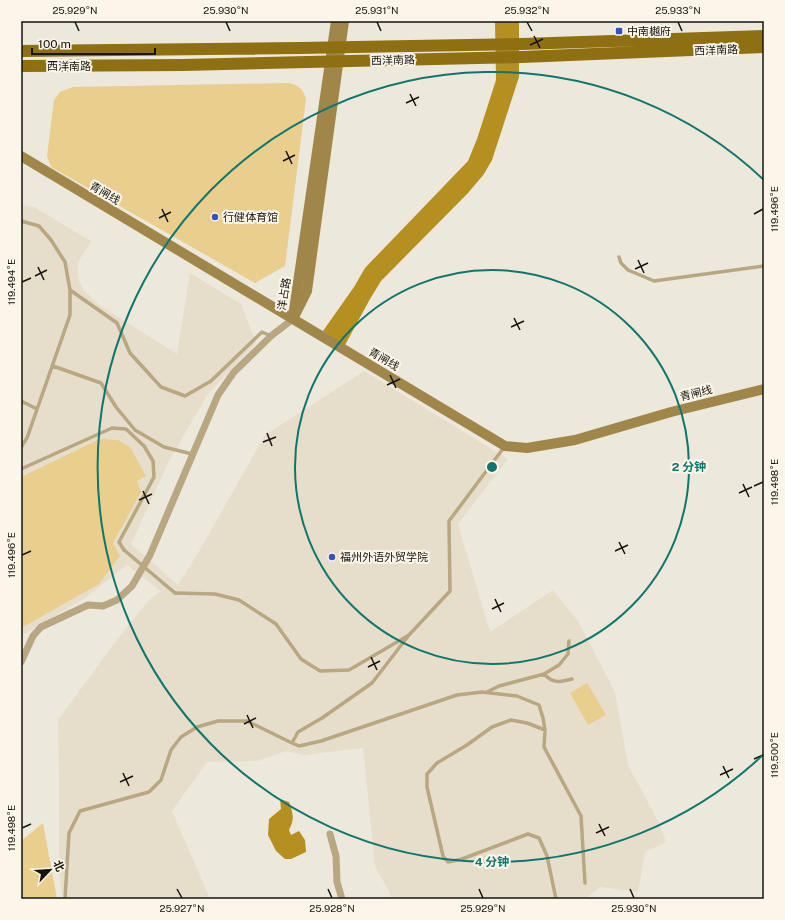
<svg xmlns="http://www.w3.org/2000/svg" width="785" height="920" viewBox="0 0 785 920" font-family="'Public Sans','Noto Sans SC',sans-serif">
	<rect width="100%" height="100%" fill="#ede8dc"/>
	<!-- built -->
	<path fill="#e6decb" d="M21,205L34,207L91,241L78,263V274L79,281L83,289L99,305L177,354L190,273L241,304L256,343L208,394L169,461L131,544L178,585L201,548L265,435L364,371L508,459L458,524L490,632L553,590L578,621L615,692L628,765L657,819L666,842L645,852L638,892L600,887L585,899H393L375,866L363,748L304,755L286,751L257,761L207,762L172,811L210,899H63L59,873V775L58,720L116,641L148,601L161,591L127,565L85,598L21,636Z"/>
	<!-- green -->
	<path fill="#e9ce8d" d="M288,83C299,85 303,89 306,99L285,266L255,283L51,167L47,156L54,100L60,92L73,87Z
		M100,439L118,440L130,447L146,476L137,481L141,492L113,543L120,556L99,584L21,628V477Z
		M587,683L606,715L588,725L570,693Z
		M43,823L57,899H21V841Z"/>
	<!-- water -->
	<path fill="#b58f20" d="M495,21H519V77L492,160L484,174L468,193L381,281L370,299L345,345L323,331L354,287L365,268L468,161L477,139L496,80Z
		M280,799L289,802C293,814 295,818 289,830L291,835L299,831L305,840L306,852L291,859H285L276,851L268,835L269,819L281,809Z"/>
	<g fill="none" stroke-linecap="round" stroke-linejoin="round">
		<!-- lane -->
		<path stroke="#b8a780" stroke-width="3.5" d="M21,221L39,226L51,240L65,262L70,290V315L27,438L21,447
			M619,257L621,263L628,270L654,281L764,266
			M70,290L117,323L130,353L161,387L185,396L211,381L262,332L271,336
			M53,366L101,383L116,407L135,430L164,447L192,454
			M21,401L37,409
			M21,469L112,428L126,429L144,446L153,461L154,477L119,542L124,550
			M175,593L215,594L239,600L276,624L301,659L320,671L349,670L409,635L450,591L449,521L505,446
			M409,635L372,683L322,718L298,732L292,743L299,746L321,741L457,695L482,692L517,696L539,705L543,718L545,730L544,747L581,816L585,883
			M544,674C553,684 561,682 572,679
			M487,692L499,686L544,674L559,665L568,654L569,641
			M545,730L527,723L511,720L492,727L467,745L437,763L427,774V787L443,856L448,862L462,859L528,834L539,838L547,856L556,899
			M65,899L69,833L80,811L149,792L161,780L171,750L181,737L197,727L218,721H247L292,743"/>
		<!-- street -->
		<path stroke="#b8a780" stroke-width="7" d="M21,662L33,636L41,627L88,605L103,606L117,600L132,586L150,555L218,395L234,372L271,336L293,319
			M330,834L336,856L337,882L342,899"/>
		<!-- secondary -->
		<path stroke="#a08749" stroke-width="10" d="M21,156L505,446L527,448L575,440L671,412L764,389
			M294,310L336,21
			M293,319L307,291L344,21"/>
		<!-- primary -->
		<path stroke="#8e6f12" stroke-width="12" d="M21,51L299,48L522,44L764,36
			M21,66L183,65L522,57L764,47"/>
		<!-- lane-bridge -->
		<path stroke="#b8a780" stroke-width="3.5" d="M124,550L175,593"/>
	</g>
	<!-- ticks -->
	<path fill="none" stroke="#161410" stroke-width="1.5" d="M75,22L79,31M226,22L230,31M377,22L381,31M527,22L532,31M678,22L682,31M534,36L540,48M530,45L543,39M410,94L416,106M406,103L419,97M286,151L292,164M283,161L295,155M162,209L168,222M754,214L763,209M159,218L171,212M638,260L644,273M38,267L44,280M635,269L648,263M35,276L47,270M22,282L31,278M514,318L520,330M511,327L524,321M390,375L396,388M387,385L400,379M267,433L272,446M263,442L276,437M743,484L749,497M754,486L763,482M143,491L149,504M739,493L752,487M139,500L152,494M619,542L625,554M615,551L628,545M22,555L31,551M495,599L501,612M492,609L504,603M371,657L377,670M368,667L380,661M247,715L253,728M244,724L256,718M754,759L763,755M723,766L729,778M123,773L129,786M720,775L733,769M120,782L133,776M599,824L605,836M22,828L31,824M596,833L609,827M177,889L182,898M328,889L332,898M479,889L483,898M630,889L634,898"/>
	<!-- distance rings -->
	<g fill="none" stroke="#0f766e" stroke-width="2">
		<circle cx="492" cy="467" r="197"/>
		<path d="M764 754A395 395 0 1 1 764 180"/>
	</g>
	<!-- markers -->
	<g fill="#3452c3" stroke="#fbf6e9" stroke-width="1.5">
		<rect x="615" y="27" width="8" height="8" rx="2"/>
		<circle cx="215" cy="217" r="4"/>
		<circle cx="332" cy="557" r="4"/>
	</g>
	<g text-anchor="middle" stroke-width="4" stroke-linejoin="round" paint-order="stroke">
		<!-- poi labels -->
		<g font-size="11" fill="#161410" stroke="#fbf6e9" text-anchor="start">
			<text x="627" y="35">中南樾府</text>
			<text x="223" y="221">行健体育馆</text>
			<text x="340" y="561">福州外语外贸学院</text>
		</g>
		<!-- street labels -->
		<g font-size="11" fill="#161410" stroke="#fbf6e9">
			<text transform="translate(716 50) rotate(-2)" y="4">西洋南路</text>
			<text transform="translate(393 60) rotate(-1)" y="4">西洋南路</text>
			<text x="69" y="70">西洋南路</text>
			<text transform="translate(105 193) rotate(31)" y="4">青闸线</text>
			<text transform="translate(284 294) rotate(-81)" y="4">洋占路</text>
			<text transform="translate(384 359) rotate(31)" y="4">青闸线</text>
			<text transform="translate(696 393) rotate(-14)" y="4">青闸线</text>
		</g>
	</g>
	<circle cx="492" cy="467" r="6" fill="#0f766e" stroke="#fbf6e9" stroke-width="2"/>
	<g font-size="12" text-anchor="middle" font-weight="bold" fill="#0f766e" stroke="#fbf6e9" stroke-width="4" stroke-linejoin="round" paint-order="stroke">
		<text x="689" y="471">2 分钟</text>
		<text x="492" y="866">4 分钟</text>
	</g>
	<!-- border -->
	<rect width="785" height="920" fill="none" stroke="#fbf6e9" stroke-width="44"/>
	<!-- north arrow -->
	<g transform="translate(50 870) rotate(65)" stroke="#fbf6e9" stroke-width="3" paint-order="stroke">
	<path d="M0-3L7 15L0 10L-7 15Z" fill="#161410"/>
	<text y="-6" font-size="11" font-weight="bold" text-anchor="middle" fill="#161410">北</text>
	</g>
	<!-- scale -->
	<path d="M32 48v6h123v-6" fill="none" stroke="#161410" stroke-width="2"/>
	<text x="38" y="48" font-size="12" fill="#161410" stroke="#fbf6e9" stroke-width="3" paint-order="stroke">100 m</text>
	<rect x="22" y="22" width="741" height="876" fill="none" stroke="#161410" stroke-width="1.5"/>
	<g font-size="10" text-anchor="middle" fill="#161410">
		<text x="75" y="14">25.929°N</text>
		<text x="226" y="14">25.930°N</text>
		<text x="377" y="14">25.931°N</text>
		<text x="527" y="14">25.932°N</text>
		<text x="678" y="14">25.933°N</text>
		<text transform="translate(774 209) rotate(-90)" y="4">119.496°E</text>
		<text transform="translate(11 282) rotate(-90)" y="4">119.494°E</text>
		<text transform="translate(774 482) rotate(-90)" y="4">119.498°E</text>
		<text transform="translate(11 555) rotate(-90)" y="4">119.496°E</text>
		<text transform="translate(774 755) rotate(-90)" y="4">119.500°E</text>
		<text transform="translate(11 828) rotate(-90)" y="4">119.498°E</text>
		<text x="182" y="912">25.927°N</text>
		<text x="332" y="912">25.928°N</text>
		<text x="483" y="912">25.929°N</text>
		<text x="634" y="912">25.930°N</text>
	</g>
</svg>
